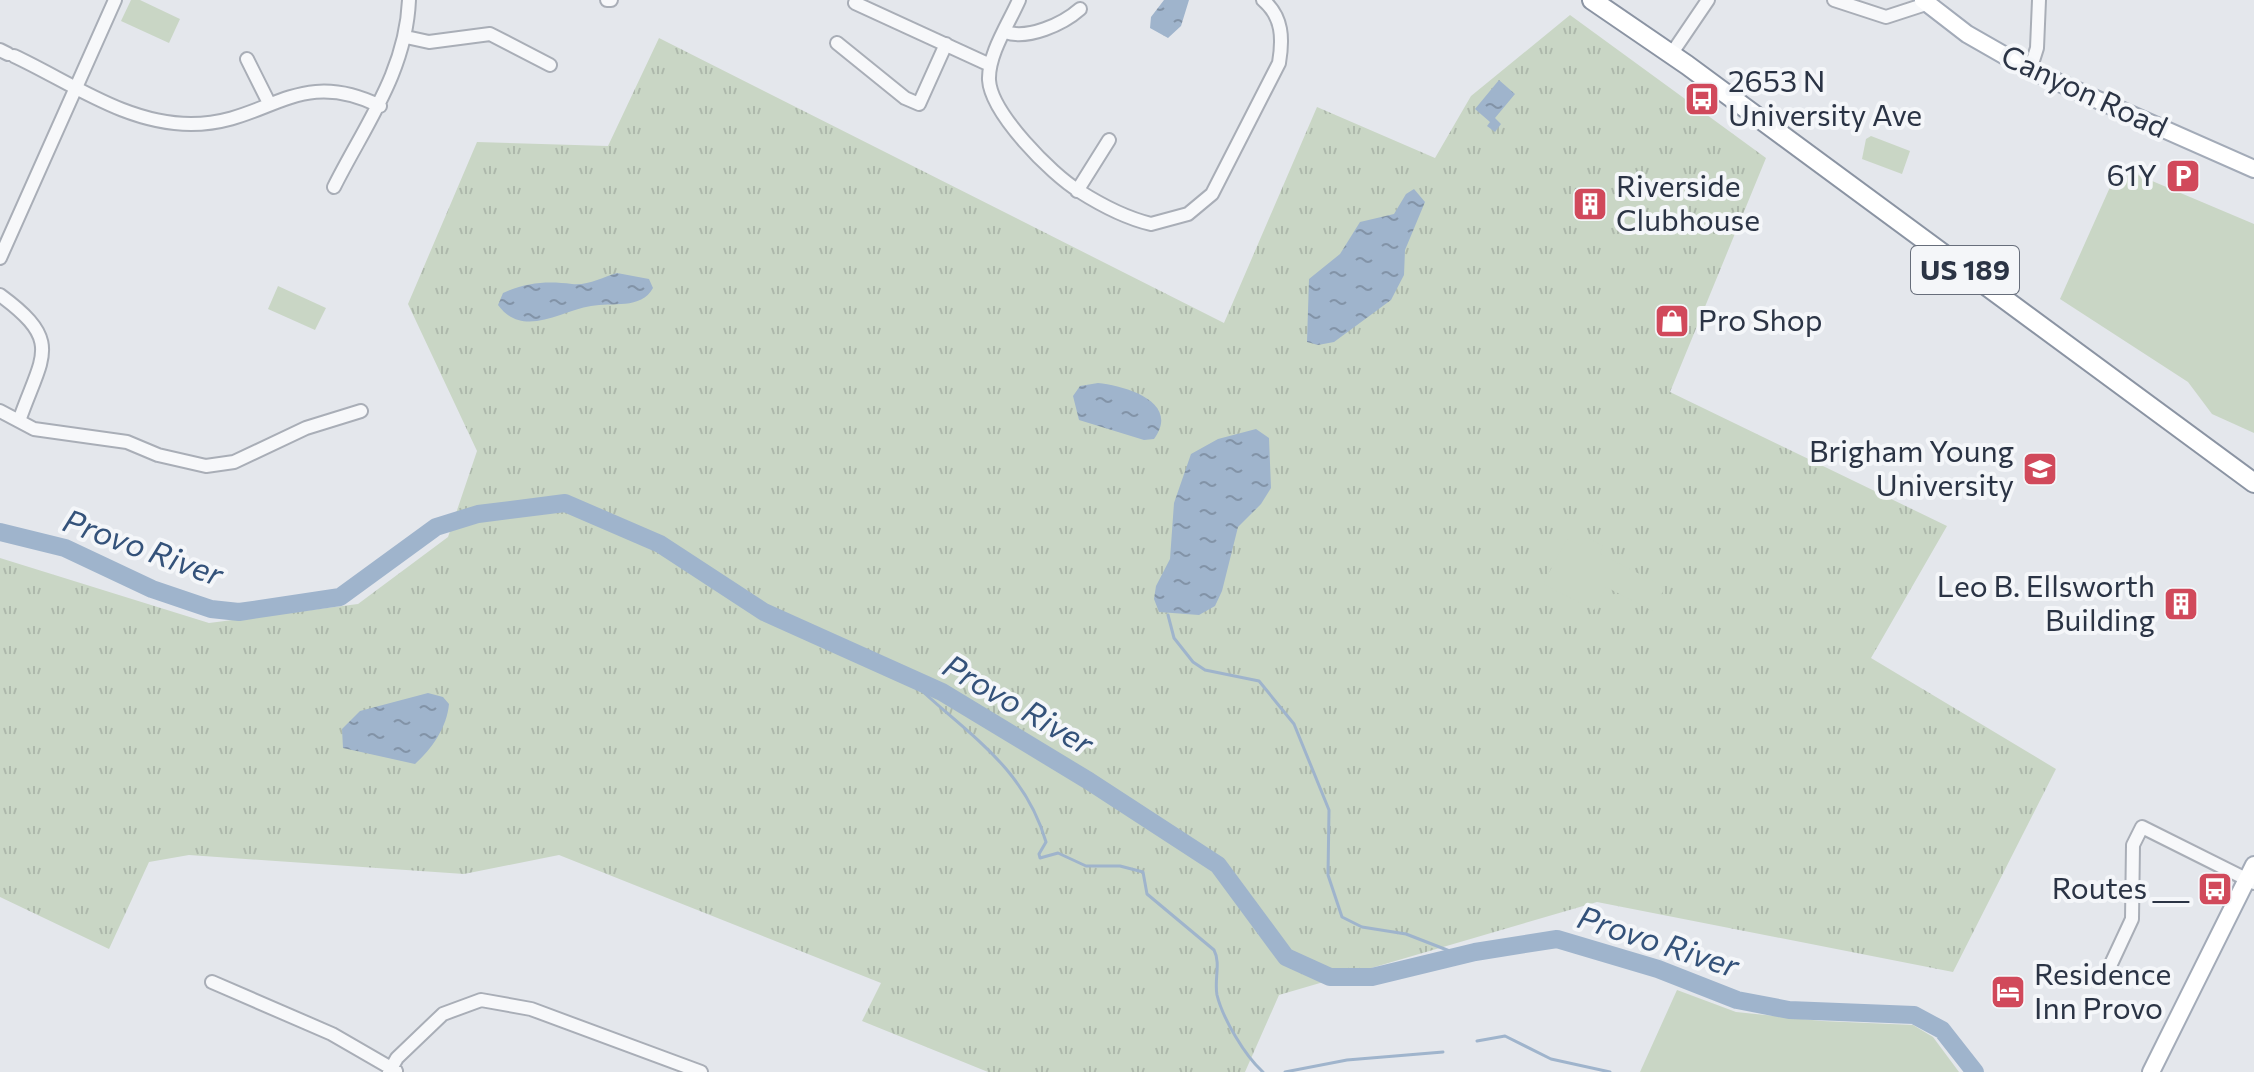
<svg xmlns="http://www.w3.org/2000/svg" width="2254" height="1072" viewBox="0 0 2254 1072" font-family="Commissioner,sans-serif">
	<defs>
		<pattern id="grass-tufts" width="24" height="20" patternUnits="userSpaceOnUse" patternTransform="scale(2)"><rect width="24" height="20" fill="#c9d6c5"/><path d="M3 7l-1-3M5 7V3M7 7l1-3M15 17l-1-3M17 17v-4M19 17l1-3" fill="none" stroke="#adb8ab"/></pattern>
		<pattern id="water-ripples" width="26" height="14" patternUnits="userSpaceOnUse" patternTransform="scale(2)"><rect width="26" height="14" fill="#9fb4cc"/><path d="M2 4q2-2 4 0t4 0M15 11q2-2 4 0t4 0" fill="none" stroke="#8293a7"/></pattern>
	</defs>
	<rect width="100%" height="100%" fill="#e4e7ec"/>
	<!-- grass -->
	<path fill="url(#grass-tufts)" d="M1570,15L1766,158L1670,392L1947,526L1871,658L2056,769L1953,972L1597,902L1279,995L1245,1072H988L862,1021L881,983L559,855L464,874L189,855L149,862L109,949L0,897V558L209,623L358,604L448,537L477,451L408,304L477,142L608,146L659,38L1224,323L1317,107L1435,158L1471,96Z"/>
	<!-- park -->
	<path fill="#c9d6c5" d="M131,0H140L180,19L169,43L121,21Z
		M1871,136L1910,151L1902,174L1862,159L1866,139Z
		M2119,167L2254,224V433L2212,414L2188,382L2060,299Z
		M278,286L326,308L315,330L268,309Z
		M1586,537L1603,546L1600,554L1665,587L1653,611L1606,587L1594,610L1543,584L1567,539L1581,546Z
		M1677,990L1736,1012L1822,1021L1913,1025L1933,1037L1959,1072H1640Z"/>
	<!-- water -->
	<path fill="url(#water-ripples)" d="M1164,0H1189L1181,26L1168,38L1150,28L1151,17Z
		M1499,80L1515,94L1495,118L1501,124L1495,132L1487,126L1490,122L1475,109Z
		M1414,189L1425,202L1405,250L1404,275L1391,300L1334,342L1318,345L1307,342L1309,279L1340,254L1360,222L1394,214L1406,194Z
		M617,273L649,279L653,288C641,310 612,302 591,306C560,311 523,339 498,305L503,293C527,282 548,281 572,284C587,286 603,277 617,273Z
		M1098,383C1126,386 1181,402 1154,439L1144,440L1079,420L1073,396L1080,386Z
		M1256,429L1269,438L1271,488L1261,504L1238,527L1222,591L1215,606L1199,615L1159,612L1154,599L1156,586L1170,559L1174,503L1191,454L1218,439Z
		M428,693L443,697L449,704C447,727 432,749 415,764L343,748L342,729L360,711Z"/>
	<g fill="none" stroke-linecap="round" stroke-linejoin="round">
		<!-- stream -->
		<path stroke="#9fb4cc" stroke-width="3" d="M1168,615L1174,638L1193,662L1205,670L1259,681L1294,724L1329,810L1328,875L1342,917L1362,927L1406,934L1460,955
			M906,676C961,730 1023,763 1046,842L1039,854L1040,858L1058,853L1086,866H1120L1143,872L1147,894L1214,950C1221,963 1214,980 1217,995C1223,1019 1245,1056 1263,1072
			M1477,1041L1505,1036L1551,1059L1610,1072
			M1285,1072L1347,1060L1443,1052"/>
		<!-- river -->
		<path stroke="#9fb4cc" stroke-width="18" d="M0,532L65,548L152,589L211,609L239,612L340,597L436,527L478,514L565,503L660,544L764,612L942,692L1089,781L1218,865L1286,957L1330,977H1372L1475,952L1557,939L1658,969L1737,1000L1789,1010L1914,1015L1942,1030L1975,1072"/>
		<!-- minor casing -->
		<g stroke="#a9aeb7" stroke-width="16">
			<path id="minor" d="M607,0H611
				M1019,0C1009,23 988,54 989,80C991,113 1051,174 1079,191C1101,205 1126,218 1151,224L1188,214L1212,194L1279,63C1283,39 1283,17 1263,0
				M1834,0L1886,17L1926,4
				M855,3L990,65
				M1005,32C1028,40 1063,24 1080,9
				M406,37L429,42L490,34L550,65
				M837,43L905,98L919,104L946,44
				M0,50L8,54
				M1672,53L1708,0
				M14,56C70,82 126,124 191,124C268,124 296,65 380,106
				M247,59L269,103
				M2030,70L2037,48L2039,0
				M334,187C365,125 406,72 409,0
				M1077,191L1109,140
				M0,258L115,0
				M0,295C64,342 42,355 19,421
				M0,411L34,429L127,442L158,455L206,466L234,462L306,428L361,411
				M2104,979L2132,919L2133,845L2142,827L2254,883
				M212,982L332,1034L396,1071
				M389,1072L397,1058L443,1014L481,1000L531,1009L701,1072"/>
		</g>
		<!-- major casing -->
		<g stroke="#a3abb8" stroke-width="20">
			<path id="major" d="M1923,0L1967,34L2030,70L2254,169
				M2151,1072L2254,865"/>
		</g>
		<!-- highway casing -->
		<g stroke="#8b94a3" stroke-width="22">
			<path id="highway" d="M1592,0L1687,65L2254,483"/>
		</g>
		<!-- minor -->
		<use href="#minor" stroke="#f7f8fa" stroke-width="12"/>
		<!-- major -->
		<use href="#major" stroke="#fff" stroke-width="16"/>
		<!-- highway -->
		<use href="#highway" stroke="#fff" stroke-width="18"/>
	</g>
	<!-- icons -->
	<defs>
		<g id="bus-square" transform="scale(1.8)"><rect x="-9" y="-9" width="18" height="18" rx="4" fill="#d1495b" stroke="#f4f6f9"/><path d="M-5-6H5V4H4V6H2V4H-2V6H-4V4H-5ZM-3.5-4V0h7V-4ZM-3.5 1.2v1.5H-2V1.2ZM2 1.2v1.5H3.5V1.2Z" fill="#fff"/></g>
		<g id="parking-square" transform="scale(1.8)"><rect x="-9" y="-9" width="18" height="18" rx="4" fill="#d1495b" stroke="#f4f6f9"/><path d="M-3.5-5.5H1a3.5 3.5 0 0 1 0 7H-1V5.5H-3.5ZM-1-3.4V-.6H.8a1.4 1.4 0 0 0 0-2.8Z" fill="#fff"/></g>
		<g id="building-square" transform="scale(1.8)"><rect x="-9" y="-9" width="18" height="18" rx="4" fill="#d1495b" stroke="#f4f6f9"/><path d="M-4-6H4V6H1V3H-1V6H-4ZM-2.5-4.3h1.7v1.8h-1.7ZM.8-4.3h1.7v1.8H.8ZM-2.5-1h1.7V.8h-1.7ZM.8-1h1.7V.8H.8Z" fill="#fff"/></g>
		<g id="shop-square" transform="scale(1.8)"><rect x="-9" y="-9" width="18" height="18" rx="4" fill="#d1495b" stroke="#f4f6f9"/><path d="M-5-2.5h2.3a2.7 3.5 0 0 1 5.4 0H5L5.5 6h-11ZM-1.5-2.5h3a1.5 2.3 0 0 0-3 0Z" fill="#fff"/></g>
		<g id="university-square" transform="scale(1.8)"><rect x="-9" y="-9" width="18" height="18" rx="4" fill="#d1495b" stroke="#f4f6f9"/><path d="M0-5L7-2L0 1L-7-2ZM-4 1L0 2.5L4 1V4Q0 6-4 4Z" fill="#fff"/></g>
		<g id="hotel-square" transform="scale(1.8)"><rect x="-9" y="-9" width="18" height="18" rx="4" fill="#d1495b" stroke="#f4f6f9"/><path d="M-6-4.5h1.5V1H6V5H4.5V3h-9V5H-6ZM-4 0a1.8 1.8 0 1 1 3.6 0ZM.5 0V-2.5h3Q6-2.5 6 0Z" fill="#fff"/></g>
	</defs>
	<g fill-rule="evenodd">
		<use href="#bus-square" x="1702" y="99"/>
		<use href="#parking-square" x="2183" y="176"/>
		<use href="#building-square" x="1590" y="204"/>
		<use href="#shop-square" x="1672" y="321"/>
		<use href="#university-square" x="2040" y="469"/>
		<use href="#building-square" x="2181" y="604"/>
		<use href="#bus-square" x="2215" y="889"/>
		<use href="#hotel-square" x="2008" y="992"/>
	</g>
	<g text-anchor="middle" stroke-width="8" stroke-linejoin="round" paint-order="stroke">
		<!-- shield labels -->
		<rect fill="#f4f6f9" stroke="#676e7b" stroke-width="2" x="1911" y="246" width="108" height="48" rx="6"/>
		<g font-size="28" font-weight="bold" fill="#2b3445">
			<text x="1965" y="280">US 189</text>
		</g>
		<!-- poi labels -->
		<g font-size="30" fill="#2b3445" stroke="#f4f6f9" text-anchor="start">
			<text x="1728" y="92">2653 N<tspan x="1728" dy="34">University Ave</tspan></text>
			<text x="2157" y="186" text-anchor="end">61Y</text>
			<text x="1616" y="197">Riverside<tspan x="1616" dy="34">Clubhouse</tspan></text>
			<text x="1698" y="331">Pro Shop</text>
			<text x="2014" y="462" text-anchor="end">Brigham Young<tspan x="2014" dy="34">University</tspan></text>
			<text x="2155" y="597" text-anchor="end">Leo B. Ellsworth<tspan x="2155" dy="34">Building</tspan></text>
			<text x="2189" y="899" text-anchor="end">Routes ___</text>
			<text x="2034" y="985">Residence<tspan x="2034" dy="34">Inn Provo</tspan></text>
		</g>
		<!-- street labels -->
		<g font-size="30" fill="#2b3445" stroke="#f4f6f9">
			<text transform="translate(2084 92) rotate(25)" y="10">Canyon Road</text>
		</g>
		<!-- water labels -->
		<g font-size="32" font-style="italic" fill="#34527a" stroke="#f4f6f9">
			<text transform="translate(143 548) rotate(20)" y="11">Provo River</text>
			<text transform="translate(1018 705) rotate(30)" y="11">Provo River</text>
			<text transform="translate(1658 942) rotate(18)" y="11">Provo River</text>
		</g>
	</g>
</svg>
